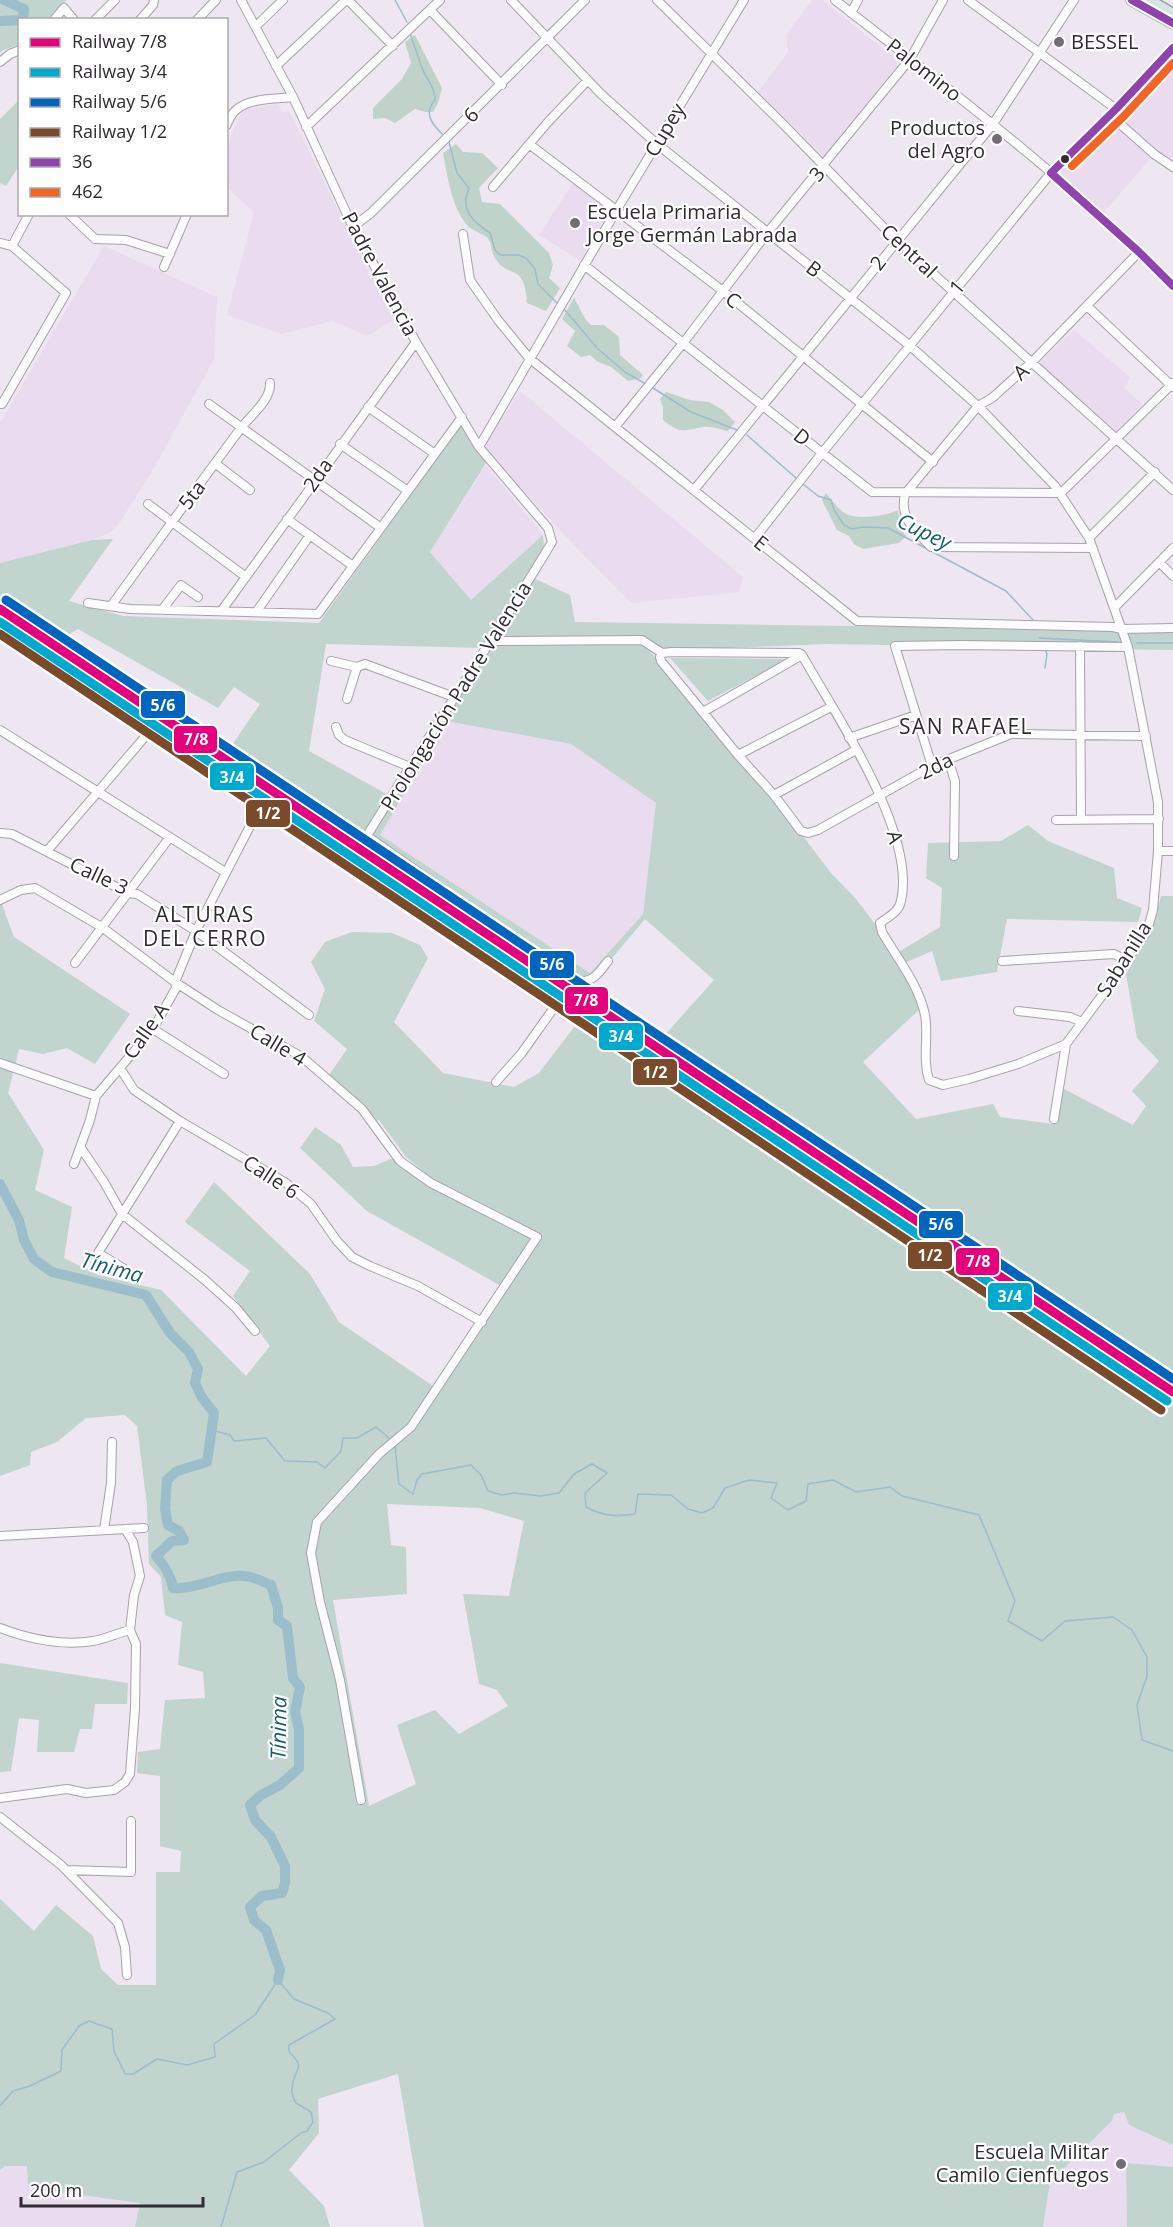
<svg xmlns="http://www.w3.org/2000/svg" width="1173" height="2227" viewBox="0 0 1173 2227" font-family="'Open Sans',sans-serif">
	<rect width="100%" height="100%" fill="#eee6f1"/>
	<!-- built -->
	<path fill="#eadcef" d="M812,0H822L900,62L824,157L758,92L788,52L786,35Z
		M1173,57V162L1157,152L1116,118Z
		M278,104L282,113L289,111L393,320L368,336L332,321L281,334L227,315L254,213L227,187V145L240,115L244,110Z
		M1110,115L1154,154L1100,217L1051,173Z
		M573,183L609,211L581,261L539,235Z
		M104,246L217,297L214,359L154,468L119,524L109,533L92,540L0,563V423Z
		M1074,330L1131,378L1124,387L1142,404L1116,432L1038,364Z
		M520,391L743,577L739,592L632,603L586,558L483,447Z
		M486,465L543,535L471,600L430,552Z
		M447,720L571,744L656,803L643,914L590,973L380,835Z
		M1124,2112L1129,2125L1173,2145V2227H1043L1050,2182L1112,2121L1114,2114Z
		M5,2166H27L28,2188L141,2203L135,2227H0V2170Z"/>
	<!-- green -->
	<path fill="#c1d4cd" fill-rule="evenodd" d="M0,0H67L50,19L20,20L19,45L3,50L0,53Z
		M19,100V170L17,169L6,186L0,183V119Z
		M461,425L486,463L430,552L471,600L543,535L544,547L527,575L570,595L575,622L1114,630L1173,628V650L829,644L650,651L806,840L831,873L856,899L897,953L940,927L942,888L926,878L928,843L1001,841L1028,825L1048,841L1114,868L1117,898L1142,908L1138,922L1007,919L997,972L941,981L932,951L902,964L921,1008L863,1062L916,1119L993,1104L1000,1117L1053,1124L1064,1089L1133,1125L1146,1106L1132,1091L1159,1061L1137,1038L1126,974L1154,924L1161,896H1173V2145L1129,2125L1124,2112L1114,2114L1112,2121L1050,2182L1043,2227H424L398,2074L318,2099L319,2133L289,2170L324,2206L330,2227H135L140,2203L28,2188L27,2166H5L0,2170V1899L34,1931L56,1905L93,1936L101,1969L118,1985H156V1872H180L181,1851L160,1846V1776L137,1773L138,1752L160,1749L165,1700L205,1698L203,1672L178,1665L182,1622L165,1615L161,1577L149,1564L147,1505L137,1426L125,1415L86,1418L57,1442L31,1452L30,1465L0,1476V899L14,937L130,1014L95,1064L67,1048L43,1054L19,1049L8,1093L44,1150L35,1190L72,1207L64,1258L98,1275L161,1290L246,1376L270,1346L233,1296L250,1271L185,1222L214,1182L310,1274L339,1322L436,1388L503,1287L367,1211L300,1148L315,1127L341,1145L353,1167L374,1166L398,1156L423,1183L535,1240L540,1233L430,1177L406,1157L379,1120L374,1122L329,1075L347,1049L314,1021L325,989L311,962L325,942L352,932L392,933L420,945L428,958L394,1022L443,1073L514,1087L539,1073L578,1022L558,1002L156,724L0,630V563L92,540L113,539L69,601L123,616L319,623ZM78,629L218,708L234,687L260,704L230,748L59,640ZM326,644L483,648L390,796L309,751ZM447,721L571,744L656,803L643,914L590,973L380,835ZM645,919L714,980L663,1037L586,989ZM588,997L1097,1340V1341L1002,1284L586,1005L582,1011ZM387,1504L480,1508L524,1521L509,1596L463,1594L479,1684L497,1690L508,1706L459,1734L435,1710L397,1725L416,1784L369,1806L333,1600L407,1594L406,1547L391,1545Z
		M670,658L787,659L708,701Z
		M0,1663L128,1683L127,1704H95L92,1729H80L74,1752H37L39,1720L19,1718L11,1771L0,1772Z
		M1126,2163L1173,2167V2227H1127Z"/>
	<!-- forest -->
	<path fill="#bfd3ca" d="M415,35L442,88L438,103L433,112H425L415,109L395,123L385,118L373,119V108L402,79L411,63L405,42Z
		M456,144L463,152L482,153L498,168L479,188L482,202L500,204L549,253L553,265L549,278L560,288L546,311L527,303C524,260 509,281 495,258C491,252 492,245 489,240C484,233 471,231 466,224C451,204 448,178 443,153Z
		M574,298C580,307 582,317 591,325H604L619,337L620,355L643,375L641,378L628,381L611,367L598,362L590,355L581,357L567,346L575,331L562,319Z
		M666,392L690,400L709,402L723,410L735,422L728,431C721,430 712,426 704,427C683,430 682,435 663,420V408L660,399Z
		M826,493C832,500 838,509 846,514C857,520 887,516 898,510L901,529L906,536L899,543L863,549L854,544L849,536L837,530L822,500Z"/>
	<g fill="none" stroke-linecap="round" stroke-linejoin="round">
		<!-- stream -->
		<path stroke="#9cbdca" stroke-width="1.5" d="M395,0L407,22
			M410,34C415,46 418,57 422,68C427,81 435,86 435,100C423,113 432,124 442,134
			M449,142L457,173L469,188C468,192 465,198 466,203C466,217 480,226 490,233L495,250L500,255H518L526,258L535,269L538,284L557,303
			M564,309L598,349L625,372L644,383
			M653,388L691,412L737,430
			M747,435L796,478
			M803,484L818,496L831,500L834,510L844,525L852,529L863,527L888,528L1006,591L1033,620
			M1039,638L1117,642
			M1137,643H1173
			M1045,650L1047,654L1045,668
			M212,1430L230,1435L234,1441L266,1438L285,1461L317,1462L325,1468L341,1451L343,1438H357L376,1427L391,1440
			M395,1447L399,1484L413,1494L417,1480L422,1474L471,1465L481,1475L488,1491L502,1495L514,1493L541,1496L559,1493L574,1474L592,1464L607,1473L585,1493L586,1507C602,1516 616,1517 635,1514L638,1494L671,1495L688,1509L702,1513L713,1508L725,1488L749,1480L777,1483L771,1498L788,1510L806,1501L808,1484L833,1480L856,1492L890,1487L902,1496L979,1515L1015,1601L1008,1621L1042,1641L1065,1621L1113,1617L1132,1630L1147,1657V1676L1137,1705L1142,1740L1173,1751
			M0,2106L13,2091L30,2086L61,2071L62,2050L79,2026L89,2021L112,2029L114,2051L125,2074H133L157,2059L187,2065L215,2057L214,2044L255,2015L278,1980L294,1999L328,2013L335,2019L289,2045V2052C308,2069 293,2069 292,2088C291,2092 294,2099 296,2103L311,2112L313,2122L307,2131L301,2133L264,2162L237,2172L221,2227"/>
		<!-- river -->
		<path stroke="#9cbdca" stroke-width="10" d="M4,0L24,9L23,20
			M0,21L20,20
			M0,1184L19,1220L24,1240L34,1259L52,1272L146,1295L170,1333L189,1352L198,1369L195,1383L201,1396L214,1413L207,1462L177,1471L167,1480L165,1509L168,1525L179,1531L184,1540L172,1541L156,1556C165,1566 171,1575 173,1588C197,1590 220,1574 244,1576C253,1576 263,1582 271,1585L278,1608V1620L287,1626L293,1678L300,1687L295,1712L299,1729V1768L280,1785L261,1795L250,1805L255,1820L271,1837L285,1866V1883L282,1893L262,1896L250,1907L254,1920L266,1930L280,1970L278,1980"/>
		<!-- minor casing -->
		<g stroke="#a8a2aa" stroke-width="10">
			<path id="minor" d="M241,0L293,97L350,221L416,342L479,447L548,528L552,542C492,642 426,739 365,839L346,857
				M348,0L393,46
				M511,0L601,94L657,144L909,345L978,406L1055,486L1089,538L1128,647L1158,802V851L1153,910L1147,931L1118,974L1066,1044L1054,1119
				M657,0L782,123L896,240L1173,490
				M835,0C951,91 1070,180 1173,286
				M968,0L1116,109
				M64,8L74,20
				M430,10L502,85
				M851,13L858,0
				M54,20L63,9
				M95,20L115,0
				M140,20L153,5L154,0
				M197,20L216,0
				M256,26L283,0
				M0,62L10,54L20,50
				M276,66L346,0
				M1110,115L1154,154L1173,167
				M226,126C229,120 231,114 236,110C249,98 276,99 293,97
				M306,127L440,0
				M529,144L723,291L933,462
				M493,187L548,122L587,81
				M69,214L95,239L126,240L170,254
				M354,226L371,213L585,0
				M463,234L470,280L498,320L529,358L857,621L1113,627L1122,629L1173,628
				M0,243L12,246L66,293L2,404H0
				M12,246L29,214
				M584,265L872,492L1061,493L1173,383
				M164,267L187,214
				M1087,306L1173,387
				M209,404L381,528
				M368,407L435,454
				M615,427L684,342L768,232L910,59L943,0
				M340,444L408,491
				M479,447L616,211L744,0
				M216,464L250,490
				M694,490L993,124L1074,0
				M148,504L246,577
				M287,519L353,566
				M755,538L822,453L1051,173L1116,109L1173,48
				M1089,538L1155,472
				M1092,548L931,547C915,530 899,519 905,494L978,406L992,398L1032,362L1139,252
				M1159,562L1173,576
				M88,603L130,609L318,614L462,417
				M111,606C154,547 197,487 241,428C251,415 271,400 270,383
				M1114,608L1173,548
				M162,610L181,585L198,597
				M222,610L416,342
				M257,611L310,535
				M0,635L80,675L156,724L346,857L391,891L558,1002L521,1054L496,1082
				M492,641L642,640L662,653
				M1080,646L1081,819
				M662,653L660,657L661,661L738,755L774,795L801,831L808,833L818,830L932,766L1011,734L1146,736
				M662,653L672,652L799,653L802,655
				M802,655C835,714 917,833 901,901C899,912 888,917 880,923L882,932C897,958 919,985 925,1015C929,1036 922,1059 929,1080L943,1085L969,1079L1018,1064L1066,1044
				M331,661L357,667L365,664L454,697
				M126,685L230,748L365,839
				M347,699L357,667
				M703,712L802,655
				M336,727L339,735L345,740L410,767
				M0,730L225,872
				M849,738L916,715
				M738,755L831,707
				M948,759L955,781L954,856
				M932,766L895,646L962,645L1128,647
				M774,795L856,750
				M1056,820L1159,819
				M1,833L12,834L128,893L137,894L196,931L309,1015
				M367,836L502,931L581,981C594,982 601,970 608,961
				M47,851L156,724
				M1158,851H1173
				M0,900L21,890L35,888L103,928L175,982L218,1010L302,1057L362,1109L400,1161L431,1183L537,1237L411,1427L379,1454L317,1522L311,1553L320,1602L340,1680L361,1800
				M1002,961L1114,954L1126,960
				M75,963L170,837
				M1018,1011L1070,1017L1082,1022
				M153,1029L224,1074
				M0,1063L96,1096
				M120,1068L134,1090L180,1121L286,1183L311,1204L337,1241L352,1257L370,1266L418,1286L482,1322
				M81,1148L104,1182L122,1214L205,1280L236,1308L255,1331
				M74,1164L90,1120L96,1096L153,1029L176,988L175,982L196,931L264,799
				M123,1268L98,1253L180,1121
				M104,1530L111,1483L112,1442
				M0,1536L144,1528
				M0,1628C29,1639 62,1646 93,1641C105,1639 118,1633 130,1630
				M0,1798L67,1789L86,1793L114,1790L125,1782L130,1774L135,1708L136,1644L130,1630L134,1595L140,1576L133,1542L125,1529
				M0,1817L61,1865L118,1923L125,1947L127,1975
				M67,1870L131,1872V1821"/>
		</g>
		<!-- major casing -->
		<g stroke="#90a4a9" stroke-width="13">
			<path id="major" d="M1132,0L1173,23
				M1149,0L1173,14"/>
		</g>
		<!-- minor -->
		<use href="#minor" stroke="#fcfbfd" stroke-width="8"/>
		<!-- major -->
		<use href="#major" stroke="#d9e4e6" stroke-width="10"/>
		<!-- bus-1 casing -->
		<g stroke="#fff" stroke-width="12">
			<path id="bus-1" d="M1132,0L1173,23
				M1051,173L1116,109L1173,48
				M1051,173L1139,252L1173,286"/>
		</g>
		<!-- bus-2 casing -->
		<g stroke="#fff" stroke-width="12">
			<path id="bus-2" d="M1072,166L1124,116L1173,63"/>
		</g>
		<!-- bus-1 -->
		<use href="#bus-1" stroke="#8e44ad" stroke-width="8"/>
		<!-- bus-2 -->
		<use href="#bus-2" stroke="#f26522" stroke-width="8"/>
		<!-- rail-1 casing -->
		<g stroke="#fff" stroke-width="14">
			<path id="rail-1" d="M0,609L1173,1392"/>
		</g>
		<!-- rail-2 casing -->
		<g stroke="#fff" stroke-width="14">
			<path id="rail-2" d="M0,622L1167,1401"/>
		</g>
		<!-- rail-3 casing -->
		<g stroke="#fff" stroke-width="14">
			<path id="rail-3" d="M6,600L1173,1379"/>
		</g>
		<!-- rail-4 casing -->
		<g stroke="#fff" stroke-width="14">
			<path id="rail-4" d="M0,634L1161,1410"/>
		</g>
		<!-- rail-1 -->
		<use href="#rail-1" stroke="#e5007d" stroke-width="9"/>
		<!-- rail-2 -->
		<use href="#rail-2" stroke="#00a9ce" stroke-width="9"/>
		<!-- rail-3 -->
		<use href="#rail-3" stroke="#0065bd" stroke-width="9"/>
		<!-- rail-4 -->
		<use href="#rail-4" stroke="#7a4b2a" stroke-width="9"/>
	</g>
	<!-- markers -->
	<g fill="#736c76" stroke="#fff" stroke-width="2">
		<circle cx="1059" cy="42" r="6"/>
		<circle cx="997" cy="139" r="6"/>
		<circle cx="575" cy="223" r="6"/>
		<circle cx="1121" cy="2164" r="6"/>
	</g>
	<circle fill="#312b33" stroke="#fff" stroke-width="2" cx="1065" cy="159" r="5"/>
	<g text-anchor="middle" stroke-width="4.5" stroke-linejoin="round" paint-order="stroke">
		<!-- poi labels -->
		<g font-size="20" fill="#312b33" stroke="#fff" text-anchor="start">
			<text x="1071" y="49">BESSEL</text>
			<text x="985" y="135" text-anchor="end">Productos<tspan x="985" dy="23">del Agro</tspan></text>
			<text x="587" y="219">Escuela Primaria<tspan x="587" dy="23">Jorge Germán Labrada</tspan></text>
			<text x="1109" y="2159" text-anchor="end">Escuela Militar<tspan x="1109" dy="23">Camilo Cienfuegos</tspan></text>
		</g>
		<!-- street labels -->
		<g font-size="20" fill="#312b33" stroke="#fff">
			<text transform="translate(924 70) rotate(38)" y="7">Palomino</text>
			<text transform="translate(471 115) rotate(-45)" y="7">6</text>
			<text transform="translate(665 130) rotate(-59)" y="7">Cupey</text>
			<text transform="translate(817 174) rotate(-50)" y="7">3</text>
			<text transform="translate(909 251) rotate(43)" y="7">Central</text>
			<text transform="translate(878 263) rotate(-52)" y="7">2</text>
			<text transform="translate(814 269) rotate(38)" y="7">B</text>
			<text transform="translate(380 274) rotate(62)" y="7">Padre Valencia</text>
			<text transform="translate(957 287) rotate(-50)" y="7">1</text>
			<text transform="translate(733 300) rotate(39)" y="7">C</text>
			<text transform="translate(1021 372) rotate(-42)" y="7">A</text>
			<text transform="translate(802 437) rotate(39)" y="7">D</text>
			<text transform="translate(318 475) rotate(-55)" y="7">2da</text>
			<text transform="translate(192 495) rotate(-53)" y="7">5ta</text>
			<text transform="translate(761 543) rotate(39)" y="7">E</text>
			<text transform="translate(456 696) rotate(-58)" y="7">Prolongación Padre Valencia</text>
			<text transform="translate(936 766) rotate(-26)" y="7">2da</text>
			<text transform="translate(895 837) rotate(75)" y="7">A</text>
			<text transform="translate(99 876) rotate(25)" y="7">Calle 3</text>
			<text transform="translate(1124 959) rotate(-58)" y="7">Sabanilla</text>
			<text transform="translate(146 1031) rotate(-55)" y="7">Calle A</text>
			<text transform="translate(278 1045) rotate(31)" y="7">Calle 4</text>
			<text transform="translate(271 1177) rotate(33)" y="7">Calle 6</text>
		</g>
		<!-- water labels -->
		<g font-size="21" font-style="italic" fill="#175c6b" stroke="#fff">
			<text transform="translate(924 532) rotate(26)" y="7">Cupey</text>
			<text transform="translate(112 1268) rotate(15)" y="7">Tínima</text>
			<text transform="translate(279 1728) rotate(-89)" y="7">Tínima</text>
		</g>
		<!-- neighbourhood labels -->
		<g font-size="21" letter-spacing="1.5" fill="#312b33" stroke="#fff">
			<text x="966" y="734">SAN RAFAEL</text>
			<text x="205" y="922">ALTURAS<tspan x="205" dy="24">DEL CERRO</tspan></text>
		</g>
	</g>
	<g stroke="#fff" stroke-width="2">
		<rect x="140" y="690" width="46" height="29" rx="6" fill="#0065bd"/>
		<rect x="173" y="725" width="45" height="29" rx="6" fill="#e5007d"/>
		<rect x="209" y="762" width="46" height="29" rx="6" fill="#00a9ce"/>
		<rect x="245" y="799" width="46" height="29" rx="6" fill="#7a4b2a"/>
		<rect x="529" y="950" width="46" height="29" rx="6" fill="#0065bd"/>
		<rect x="564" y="986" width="45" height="29" rx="6" fill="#e5007d"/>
		<rect x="598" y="1022" width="46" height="29" rx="6" fill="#00a9ce"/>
		<rect x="632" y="1058" width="46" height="28" rx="6" fill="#7a4b2a"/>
		<rect x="918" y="1210" width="46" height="29" rx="6" fill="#0065bd"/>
		<rect x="907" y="1241" width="46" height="29" rx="6" fill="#7a4b2a"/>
		<rect x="955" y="1247" width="45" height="29" rx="6" fill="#e5007d"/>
		<rect x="987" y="1282" width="46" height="29" rx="6" fill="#00a9ce"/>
	</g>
	<g font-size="16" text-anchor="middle" font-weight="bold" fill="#fff">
		<text x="163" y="711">5/6</text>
		<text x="196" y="745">7/8</text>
		<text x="232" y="783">3/4</text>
		<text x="268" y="819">1/2</text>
		<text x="552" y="970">5/6</text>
		<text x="586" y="1006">7/8</text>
		<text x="621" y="1042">3/4</text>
		<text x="655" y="1078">1/2</text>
		<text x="941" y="1230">5/6</text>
		<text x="930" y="1261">1/2</text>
		<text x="978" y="1267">7/8</text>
		<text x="1010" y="1302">3/4</text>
	</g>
	<!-- legend -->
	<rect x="18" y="18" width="210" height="198" fill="#ffffff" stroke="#adaaad" stroke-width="1.5"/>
	<rect x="30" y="38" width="30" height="9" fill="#e5007d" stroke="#adaaad" stroke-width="1.5"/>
	<text x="72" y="48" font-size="18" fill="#312b33">Railway 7/8</text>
	<rect x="30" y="68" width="30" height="9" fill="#00a9ce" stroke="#adaaad" stroke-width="1.5"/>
	<text x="72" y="78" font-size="18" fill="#312b33">Railway 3/4</text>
	<rect x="30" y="98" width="30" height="9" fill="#0065bd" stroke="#adaaad" stroke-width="1.5"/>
	<text x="72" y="108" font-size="18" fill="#312b33">Railway 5/6</text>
	<rect x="30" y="128" width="30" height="9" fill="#7a4b2a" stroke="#adaaad" stroke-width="1.5"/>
	<text x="72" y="138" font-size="18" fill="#312b33">Railway 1/2</text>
	<rect x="30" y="158" width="30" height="9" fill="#8e44ad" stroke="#adaaad" stroke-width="1.5"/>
	<text x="72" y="168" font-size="18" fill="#312b33">36</text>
	<rect x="30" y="188" width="30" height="9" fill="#f26522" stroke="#adaaad" stroke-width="1.5"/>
	<text x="72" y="198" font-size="18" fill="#312b33">462</text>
	<!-- scale -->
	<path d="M21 2197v9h182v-9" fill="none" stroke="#312b33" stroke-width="3"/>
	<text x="30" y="2197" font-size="18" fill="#312b33" stroke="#ffffff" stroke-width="4.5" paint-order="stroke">200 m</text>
</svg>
